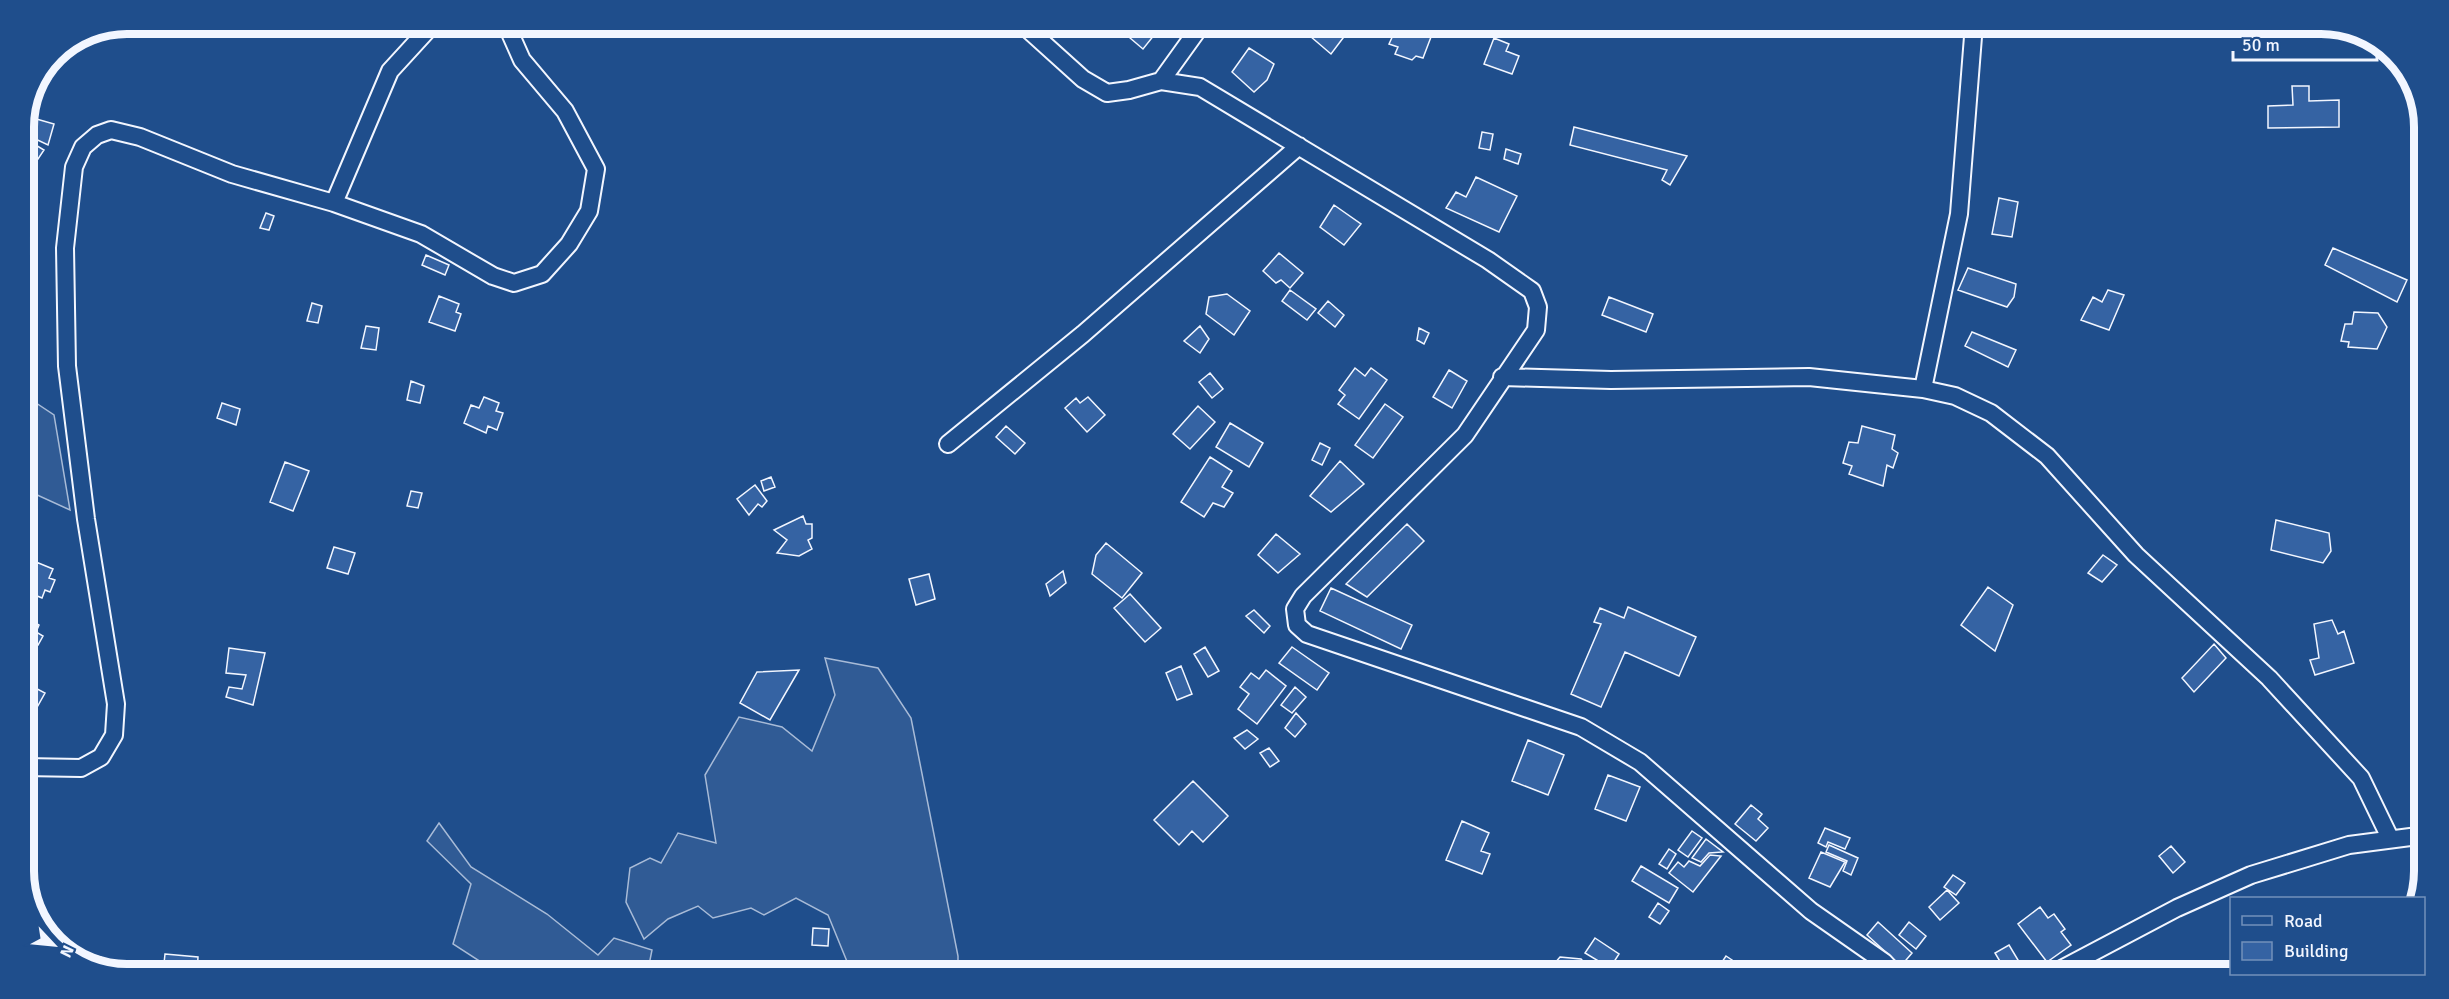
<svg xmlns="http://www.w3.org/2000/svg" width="2449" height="999" viewBox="0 0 2449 999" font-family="Signika,sans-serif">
	<rect width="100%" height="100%" fill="#1f4e8c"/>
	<!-- built -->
	<path fill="#305b95" stroke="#a8bbd7" stroke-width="1.5" d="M24,395L54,415L70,510L24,489Z
		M825,658L878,668L911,718L958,956V975H849L848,964L828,915L796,898L764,915L751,908L713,918L698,906L668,919L644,939L626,902L630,868L650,858L661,863L678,833L716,843L705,775L739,717L782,727L812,751L835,695Z
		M439,823L471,867L547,914L598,955L614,938L652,950L647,975H501L453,944L471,884L427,841Z"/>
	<!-- building -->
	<path fill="#3563a3" stroke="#f2f6ff" stroke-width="1.5" d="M1130,24H1163L1143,49L1123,32Z
		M1296,24H1328L1343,38L1331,54Z
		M2023,24H2037V31H2022Z
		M1405,27L1431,37L1423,58L1416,56L1412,60L1395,54L1398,47L1389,44L1395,31L1402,34Z
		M1494,38L1509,44L1506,51L1519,56L1512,74L1484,64Z
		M1249,48L1274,64L1267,80L1254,92L1232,72Z
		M2292,86H2309V101L2339,100V127L2268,128V106L2293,105Z
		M33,118L54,124L48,145L27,135Z
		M1574,127L1687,156L1670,185L1662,180L1667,170L1570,145Z
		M1482,132L1493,134L1490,150L1479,148Z
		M24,138L44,150L36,162L24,154Z
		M1506,149L1521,154L1518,164L1504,159Z
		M1476,177L1517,196L1499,232L1446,208L1456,192L1466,197Z
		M1999,198L2018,202L2012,237L1992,234Z
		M1334,205L1361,224L1344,245L1320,227Z
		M266,213L274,216L269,230L260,228Z
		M2333,248L2407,280L2397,302L2325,265Z
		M1279,253L1303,273L1290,288L1281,280L1276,283L1263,271Z
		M426,255L449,265L445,275L422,265Z
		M1968,268L2016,284L2014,297L2007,307L1958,290Z
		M1290,290L1316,309L1307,320L1282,301Z
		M2108,290L2124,295L2109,330L2081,320L2093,297L2102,302Z
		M1227,294L1250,311L1234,335L1206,314L1209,297Z
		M439,296L459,304L456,312L461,314L455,331L429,322Z
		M1609,297L1653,314L1646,332L1602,315Z
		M1328,301L1344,315L1335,327L1318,313Z
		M312,303L322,306L318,323L307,321Z
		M2354,312L2378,313L2387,327L2377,349L2348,347L2349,342L2341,341L2345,324H2352Z
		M366,326L379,328L376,350L361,348Z
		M1200,326L1209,339L1200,353L1184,341Z
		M1419,328L1429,333L1424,344L1417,340Z
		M1972,332L2016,350L2008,367L1965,346Z
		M1355,368L1365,376L1371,368L1387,380L1359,419L1338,404L1345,395L1339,390Z
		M1449,370L1467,381L1452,408L1433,397Z
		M1210,373L1223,389L1212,398L1199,382Z
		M411,381L424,386L420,403L407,400Z
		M484,397L499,403L496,411L503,413L497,430L488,426L486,433L464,423L471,405L479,408Z
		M1088,397L1105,415L1087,432L1065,408L1076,398L1080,403Z
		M222,403L240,409L236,425L217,418Z
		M1385,404L1403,417L1373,458L1355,445Z
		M1198,406L1215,422L1190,449L1173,434Z
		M1230,423L1263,443L1249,467L1216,447Z
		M1006,426L1025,443L1015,454L996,437Z
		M1862,426L1895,435L1892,449L1898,453L1893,468L1887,465L1883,486L1849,474L1852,466L1843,463L1849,442L1858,443Z
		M1320,443L1330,448L1322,465L1312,460Z
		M1210,457L1232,471L1222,487L1233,493L1224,507L1213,503L1204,517L1181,502Z
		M1340,461L1364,484L1331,512L1310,496Z
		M285,462L309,471L293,511L270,502Z
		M771,477L775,487L764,491L761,481Z
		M755,485L767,501L762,507L758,504L749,515L737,499Z
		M411,491L422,493L418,508L407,506Z
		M803,516L806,524H812V538L808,540L812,549L799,556L777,553L787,540L774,530Z
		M2276,520L2329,533L2331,551L2323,563L2271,550Z
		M1407,524L1424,541L1367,597L1346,584Z
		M1276,534L1300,554L1278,573L1258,555Z
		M1106,543L1142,573L1122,598L1092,574L1096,555Z
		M334,547L355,553L348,574L327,568Z
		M2103,555L2117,565L2102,582L2088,573Z
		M36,562L53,569L49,578L55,580L50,592L45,590L42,598L25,591Z
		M1063,571L1066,583L1050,596L1046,584Z
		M929,574L935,599L916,605L909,579Z
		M1988,587L2013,605L1995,651L1961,625Z
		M1331,588L1412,625L1401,649L1320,611Z
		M1130,594L1161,628L1145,642L1114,608Z
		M1628,607L1696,637L1679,676L1625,652L1601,707L1571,694L1601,624L1594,622L1600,608L1624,618Z
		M1254,610L1270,626L1264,633L1246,616Z
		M27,618L39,625L36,632L43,636L38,645L31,642L28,647L24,645V624Z
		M2332,620L2338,634L2344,631L2354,663L2315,675L2310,660L2319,658L2314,624Z
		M2214,644L2226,658L2194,692L2182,678Z
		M1205,647L1219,671L1208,677L1194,654Z
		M1292,647L1329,673L1317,690L1279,663Z
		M229,648L265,653L253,705L226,697L229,687L242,689L246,675L226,673Z
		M1181,666L1192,694L1177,700L1166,673Z
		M799,670L770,720L740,703L757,672Z
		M1266,670L1286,686L1257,724L1238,709L1249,694L1240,687L1251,673L1259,679Z
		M24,682L45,693L31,718L24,714Z
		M1295,687L1306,697L1292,713L1281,705Z
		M1296,713L1306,724L1295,737L1285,728Z
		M1247,730L1258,739L1245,749L1234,738Z
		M1528,740L1564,755L1548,795L1512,781Z
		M1269,748L1279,761L1270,767L1260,753Z
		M1608,775L1640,787L1626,821L1595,809Z
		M1193,781L1228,816L1203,842L1192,831L1179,845L1154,820Z
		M1751,805L1762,814L1758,819L1768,828L1756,841L1735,824Z
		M1462,821L1489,833L1481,851L1490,854L1482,874L1446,860Z
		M1825,828L1850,838L1845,849L1828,842L1826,847L1818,843Z
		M1692,831L1702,838L1688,857L1678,850Z
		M1706,839L1723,852L1709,853L1701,862L1692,858Z
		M1829,845L1858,858L1851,875L1843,871L1847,861L1826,852Z
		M2171,846L2185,862L2173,873L2159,856Z
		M1669,849L1676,854L1667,869L1659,864Z
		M1821,852L1845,862L1830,887L1809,878Z
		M1710,855L1721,856L1693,892L1669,873L1678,862L1684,867L1689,861L1700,866Z
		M1641,866L1678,888L1669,903L1632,881Z
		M1953,875L1965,883L1956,895L1944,887Z
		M1947,890L1959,903L1940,920L1929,907Z
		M1658,903L1669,911L1660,924L1649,917Z
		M2040,907L2048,918L2054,914L2065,929L2061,932L2071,945L2047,962L2018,924Z
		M1878,922L1912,953L1901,966L1867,935Z
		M1909,922L1926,936L1916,949L1899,935Z
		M813,928L829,929L828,946L812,945Z
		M1595,938L1619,954L1610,968L1585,953Z
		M2009,945L2027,975H2008L1995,953Z
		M79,953L101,957L99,969L88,967L78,959Z
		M165,954L198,957L197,975L163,973Z
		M1726,956L1738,964L1731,975H1722L1716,971Z
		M1560,957L1581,959L1591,970L1588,975H1555L1548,971Z"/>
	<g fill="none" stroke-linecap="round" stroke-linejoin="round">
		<!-- minor casing -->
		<g stroke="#f2f6ff" stroke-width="20">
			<path id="minor" d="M1022,24L1083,79L1107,93L1129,90L1161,81L1200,87L1488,260L1532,291L1538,307L1536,330L1465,435L1303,596L1295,609L1297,625L1307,634L1581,727L1640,762L1811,911L1884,962L1896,975
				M1161,81L1202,24
				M334,203L390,71L433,24
				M1502,377L1611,380L1809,377L1923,389L1955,396L1991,413L2047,456L2136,555L2269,678L2361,778L2390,838
				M1923,389L1959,214L1974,24
				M948,444L1083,334L1299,146
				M24,767L81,768L101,757L114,735L116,704L86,519L67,366L65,248L74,167L83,147L97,135L111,130L140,137L232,174L334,203L421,234L493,276L514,283L542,274L569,244L589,211L596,169L565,111L522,60L506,24
				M2050,975L2177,908L2251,875L2349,845L2418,836"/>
		</g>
		<!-- minor -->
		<use href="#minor" stroke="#1f4e8c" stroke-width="16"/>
	</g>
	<!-- crop -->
	<path d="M0 0H2449V999H0ZM127 34H2321A93 93 0 0 1 2414 127V871A93 93 0 0 1 2321 964H127A93 93 0 0 1 34 871V127A93 93 0 0 1 127 34Z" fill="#1f4e8c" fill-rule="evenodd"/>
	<path fill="none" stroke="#f2f6ff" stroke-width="8" d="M127 34H2321A93 93 0 0 1 2414 127V871A93 93 0 0 1 2321 964H127A93 93 0 0 1 34 871V127A93 93 0 0 1 127 34Z"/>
	<!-- legend -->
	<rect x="2230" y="897" width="195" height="78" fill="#1f4e8c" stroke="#7391ba" stroke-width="1.5"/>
	<rect x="2242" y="916" width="30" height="9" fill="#1f4e8c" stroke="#7391ba" stroke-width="1.5"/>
	<text x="2284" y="927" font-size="18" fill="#f2f6ff">Road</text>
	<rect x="2242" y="942" width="30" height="18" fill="#3563a3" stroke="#7391ba" stroke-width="1.5"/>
	<text x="2284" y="957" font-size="18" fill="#f2f6ff">Building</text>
	<!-- north arrow -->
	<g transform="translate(54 945) rotate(116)" stroke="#1f4e8c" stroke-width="4.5" paint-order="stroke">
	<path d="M0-4.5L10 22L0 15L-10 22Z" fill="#f2f6ff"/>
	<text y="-9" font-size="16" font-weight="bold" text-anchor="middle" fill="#f2f6ff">N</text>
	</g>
	<!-- scale -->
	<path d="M2233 51v9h144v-9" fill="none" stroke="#f2f6ff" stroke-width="3"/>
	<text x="2242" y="51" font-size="18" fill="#f2f6ff" stroke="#1f4e8c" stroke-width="4.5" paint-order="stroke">50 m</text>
</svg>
